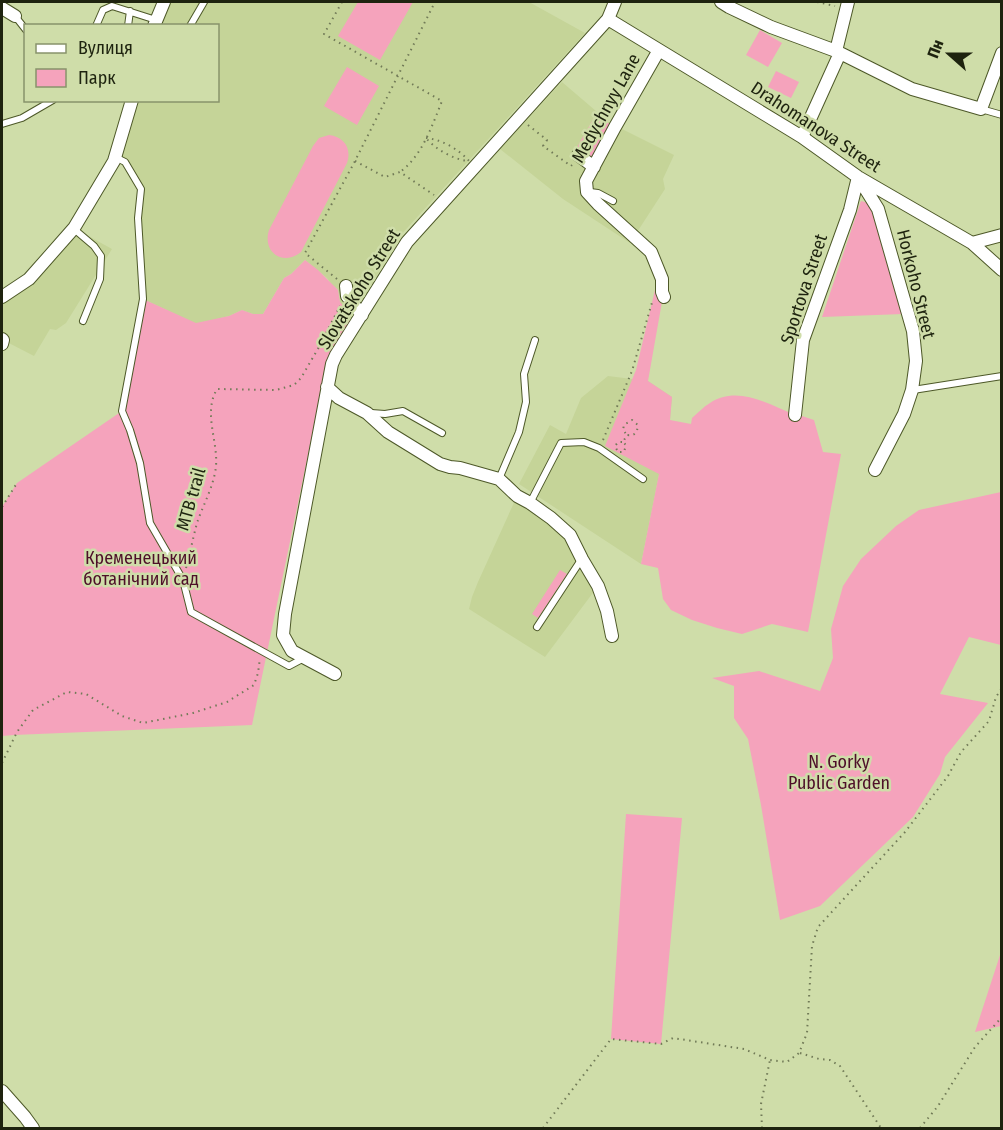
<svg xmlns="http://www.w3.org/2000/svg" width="1003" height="1130" viewBox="0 0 1003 1130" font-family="'Fira Sans Condensed',sans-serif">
	<rect width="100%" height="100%" fill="#cfdda9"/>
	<!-- built -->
	<path fill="#c5d498" d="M164,2H529L585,33L399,237L350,322L349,315L346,309L340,303L338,290L331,284L327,278L305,260L291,274L284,278L263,314H253L242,310L229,316L196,324L143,299L138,218L141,189L125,162L115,157L132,101L218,100V26L154,25Z
		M562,82L610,123L674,155L663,179L665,189L630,243L563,199L500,149Z
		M74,228L112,249L66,323L56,330L50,329L34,356L3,340L2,344V297Z
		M608,376L648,381L672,397L670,420L641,564L519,484L550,425L566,434L581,398Z
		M517,496L551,518L598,586L545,657L469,609L472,597L478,582Z"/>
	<!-- green -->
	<path fill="#f5a3bc" d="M358,2H413L380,60L338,36Z
		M760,30L782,43L768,67L746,55Z
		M347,67L379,86L357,125L324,106Z
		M776,71L799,82L791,98L768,87Z
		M595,116L614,126L595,160L576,149Z
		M329,135C344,137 352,148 347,163L301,252C283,267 262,252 269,230L313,146L319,138Z
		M861,201L871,204L903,314L822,317Z
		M305,260L318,270L338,290L340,302L346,309L349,315L350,322L328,358L252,725L14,735L2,736V507L17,483L122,411L143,299L196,323L229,316L242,310L253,314H263L284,278L291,274Z
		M655,290L663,296L648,381L672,397L670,420L691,424L692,418C698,413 703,407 710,403C737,385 769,404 795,415L802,416L814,420L823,452L841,454L808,632L772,624L742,634L717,628L692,620L671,610L663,599L658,568L641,564L659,474L605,446L636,370Z
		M1001,492V645L969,637L940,694L988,703L945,757L940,774L913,817L820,906L780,920L761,805L748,739L734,718V686L712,678L759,671L820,691L833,658L831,629L843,586L861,559L896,526L919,510Z
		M560,570L567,574L538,618L532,614Z
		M626,814L682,818L661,1044L611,1039Z
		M1001,952V1026L975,1032Z"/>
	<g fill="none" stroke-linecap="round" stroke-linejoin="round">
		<!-- lane casing -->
		<g stroke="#4d5828" stroke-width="8">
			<path id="lane" d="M15,16L26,30
				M96,26L103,10L112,6L156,20
				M128,26L130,11
				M190,26L204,2
				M981,109L1002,115
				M2,124L22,118L53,100
				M115,157L125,162L141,189L138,218L143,299L122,411L130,430L140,463L150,523L183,580L191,612L289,666L304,658
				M590,192L598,193L613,201
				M74,229L94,246L101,256L100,279L83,321
				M913,390L1002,376
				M371,413L385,414L403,411L442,433
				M499,479L519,432L526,402L524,374L535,340
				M530,503L561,443L584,442L599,448L643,479
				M537,627L581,560"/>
		</g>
		<!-- street casing -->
		<g stroke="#4d5828" stroke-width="14">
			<path id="street" d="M721,2L729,7L771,27L836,51L912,89L981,109L1002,53
				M2,8L15,16
				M608,19L802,137L858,177L972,243L1002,270
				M154,26L164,2
				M659,50L615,127L586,181L587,192L598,204L651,252L662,279V292L664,297
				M836,51L848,2
				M802,137L840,53
				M578,155L594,167
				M860,180L878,209L913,331L916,361L912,390L904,414L875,470
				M972,243L1002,235
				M346,286L347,296L362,315
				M2,297L29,279L74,228L114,161L132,100
				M2,339L3,340L2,344
				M327,387L339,398L367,413L388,432L440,464L450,467L460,468L499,479L517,496L530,503L551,518L570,535L582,559L598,586L607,611L612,636
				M795,415L803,340L850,210L858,177
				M335,674L292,651L283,635L285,614L332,364L336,355L407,242L608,19L615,2
				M2,1091L25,1117L33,1128"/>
		</g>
		<!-- path -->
		<path stroke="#717a57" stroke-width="2" stroke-dasharray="1.5 4.5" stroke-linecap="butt" d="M342,2L324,34L442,101C432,126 422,156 400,172
			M817,2L835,6
			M528,125L547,140L543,146L571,166L572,165
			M426,138C441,139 460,150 469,161C454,160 435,149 426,138Z
			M355,161L385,177L400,172L434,195
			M337,279L305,253L354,163L435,2
			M603,440L632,371L653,299
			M617,450L615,446L618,442H623
			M620,452H624L626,445L623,442L627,435C635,436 637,433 638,425L632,420L624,425L623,430L627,435
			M2,507L17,483
			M186,568C190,553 193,538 197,523C203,505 214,486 216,466C218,440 203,413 217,389L276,390L294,385L301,378L319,347L340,306
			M2,763L17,732L33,710L67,692L86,694L122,716L143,723L193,713L227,702L254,685L258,673L260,658
			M800,1053L819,1059L830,1060L840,1066L881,1128
			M543,1128L611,1039L661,1044L673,1038L744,1049L770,1060L787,1062L799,1053L807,1033L812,946L818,927L905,832L948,776L961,752L989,721L996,697L1002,688
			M762,1128L761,1104L770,1060
			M920,1128L938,1106L975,1047L1002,1017"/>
		<!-- lane -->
		<use href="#lane" stroke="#fff" stroke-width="6"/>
		<!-- street -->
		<use href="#street" stroke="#fff" stroke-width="12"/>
	</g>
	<g text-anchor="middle" stroke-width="5" stroke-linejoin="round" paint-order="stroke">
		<!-- street labels -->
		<g font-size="18" fill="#1e230f" stroke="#cfdda9">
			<text transform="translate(606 108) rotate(-61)" y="6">Medychnyy Lane</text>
			<text transform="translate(816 127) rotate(33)" y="6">Drahomanova Street</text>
			<text transform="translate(916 284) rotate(76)" y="6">Horkoho Street</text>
			<text transform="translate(359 289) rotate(-58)" y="6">Slovatskoho Street</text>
			<text transform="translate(804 289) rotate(-72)" y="6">Sportova Street</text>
			<text transform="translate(191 499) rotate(-74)" y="6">MTB trail</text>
		</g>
		<!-- park labels -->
		<g font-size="18" fill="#4e0f29" stroke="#cfdda9">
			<text x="141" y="564">Кременецький<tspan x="141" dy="21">ботанічний сад</tspan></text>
			<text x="839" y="768">N. Gorky<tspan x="839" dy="21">Public Garden</tspan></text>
		</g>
	</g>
	<!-- border -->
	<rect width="1003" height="1130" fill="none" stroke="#1e230f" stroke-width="6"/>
	<!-- legend -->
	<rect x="24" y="24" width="195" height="78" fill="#cfdda9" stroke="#88936b" stroke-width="1.5"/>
	<rect x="36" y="44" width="30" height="9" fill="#ffffff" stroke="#88936b" stroke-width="1.5"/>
	<text x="78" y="54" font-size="18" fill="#1e230f">Вулиця</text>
	<rect x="36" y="69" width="30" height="18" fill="#f5a3bc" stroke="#88936b" stroke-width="1.5"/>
	<text x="78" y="84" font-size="18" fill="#1e230f">Парк</text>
	<!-- north arrow -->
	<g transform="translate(949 54) rotate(291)" stroke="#cfdda9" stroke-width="4.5" paint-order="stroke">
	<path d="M0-4.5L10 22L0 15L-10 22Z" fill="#1e230f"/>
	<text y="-9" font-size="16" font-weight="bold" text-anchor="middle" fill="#1e230f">Пн</text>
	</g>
</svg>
